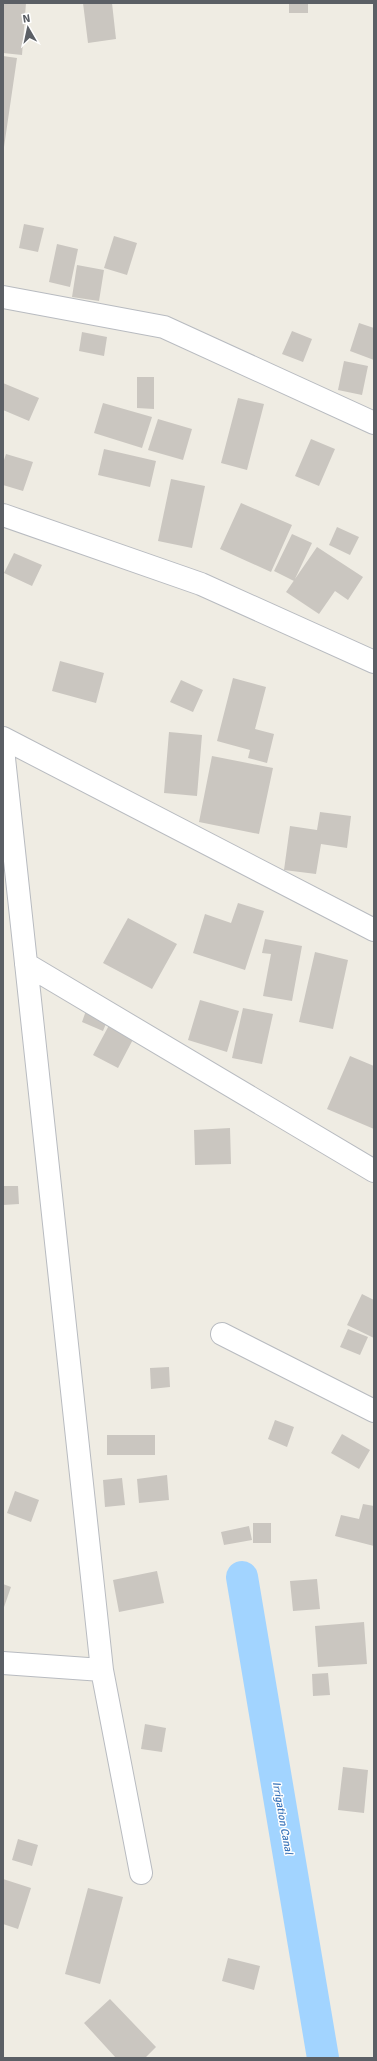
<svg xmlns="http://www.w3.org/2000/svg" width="377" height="2061" viewBox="0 0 377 2061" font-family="Signika,sans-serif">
	<rect width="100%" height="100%" fill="#efece3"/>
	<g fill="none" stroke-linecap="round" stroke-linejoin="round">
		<!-- canal -->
		<path stroke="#a2d4ff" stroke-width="32" d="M242,1577L323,2058"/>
	</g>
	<!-- building -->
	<path fill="#cac6c0" d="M3,3H26L22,55L3,53Z
		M83,3H112L116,39L88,43Z
		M289,3H308V13H289Z
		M3,56L17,58L4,147H3Z
		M24,224L44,228L38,252L19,248Z
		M114,236L137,243L127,275L104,268Z
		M57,244L78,249L70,287L49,282Z
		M77,265L104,270L99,301L72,297Z
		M359,323L374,328V360L350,351Z
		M292,331L312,339L303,362L282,354Z
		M82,332L107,337L104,356L79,351Z
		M344,361L368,366L362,395L338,390Z
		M137,377H154V409L137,408Z
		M3,383L39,398L29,421L3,410Z
		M238,398L264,404L247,470L221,463Z
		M103,403L152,417L142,448L94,433Z
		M158,419L192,429L183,460L148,450Z
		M311,439L335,449L319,486L295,476Z
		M104,449L156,461L150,487L98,475Z
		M6,454L33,462L23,491L3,485V463Z
		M171,479L205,486L192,548L158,541Z
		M241,503L292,525L271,572L220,549Z
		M337,527L359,537L350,555L329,545Z
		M292,534L312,543L294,581L274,571Z
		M317,547L363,577L348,600L335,591L319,614L286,592Z
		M14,553L42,565L32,586L4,573Z
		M60,661L104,673L96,703L52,691Z
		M233,678L266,687L255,729L274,734L267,763L248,758L250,750L217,741Z
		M181,680L203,690L193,712L170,702Z
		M169,732L202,735L197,796L164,793Z
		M212,756L273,768L259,834L199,822Z
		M320,812L351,816L347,848L321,844L316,874L284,870L290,826L317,830Z
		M238,903L264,911L245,970L193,953L205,914L231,923Z
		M128,918L177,944L152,989L103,963Z
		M265,939L302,946L292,1001L263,996L271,954L262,953Z
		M315,952L348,960L333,1029L299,1022Z
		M200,1000L239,1011L227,1052L188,1040Z
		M88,1005L110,1014L103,1031L82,1022Z
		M243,1008L273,1014L262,1064L232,1058Z
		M114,1016L139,1028L118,1068L93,1055Z
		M350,1056L374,1066V1129L327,1109Z
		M230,1128L231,1164L195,1165L194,1130Z
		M3,1186H18L19,1204L3,1205Z
		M362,1294L374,1300V1338L347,1325Z
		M348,1329L368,1337L360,1355L340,1347Z
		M169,1367L170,1387L151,1389L150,1368Z
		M275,1420L294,1427L287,1447L268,1439Z
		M342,1434L370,1450L359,1469L331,1453Z
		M107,1435H155V1455H107Z
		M167,1475L169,1500L139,1503L137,1479Z
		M122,1478L125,1505L105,1507L103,1480Z
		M15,1491L39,1500L31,1522L7,1513Z
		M363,1504L374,1506V1546L335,1536L341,1515L359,1519Z
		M253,1523H271V1543H253Z
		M249,1526L252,1540L224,1545L221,1532Z
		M157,1571L164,1603L119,1612L113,1580Z
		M317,1579L320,1609L293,1611L290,1581Z
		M3,1584L11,1587L3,1610Z
		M364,1622L367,1664L318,1667L315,1626Z
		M328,1673L330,1695L313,1696L312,1674Z
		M145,1724L166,1728L162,1752L141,1749Z
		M343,1767L368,1770L364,1813L338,1810Z
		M18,1839L38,1845L32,1866L12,1860Z
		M3,1879L31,1888L18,1929L3,1924Z
		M88,1888L123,1897L100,1984L65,1974Z
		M228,1958L260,1966L254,1990L222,1981Z
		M110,1999L156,2047L145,2058H116L84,2023Z"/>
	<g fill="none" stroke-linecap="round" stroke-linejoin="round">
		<!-- minor casing -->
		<g stroke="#b8bbc0" stroke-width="24">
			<path id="minor" d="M3,297L164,327L374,423
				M3,515L201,584L374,662
				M3,738L374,930
				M3,749L102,1670L141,1873
				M26,964L374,1171
				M222,1334L374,1411
				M3,1663L102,1670"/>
		</g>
		<!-- minor -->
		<use href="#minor" stroke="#fff" stroke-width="22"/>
	</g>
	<g text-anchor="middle" stroke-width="3" stroke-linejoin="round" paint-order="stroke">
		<!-- water labels -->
		<g font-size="11" font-style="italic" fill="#3973b8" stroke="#fff">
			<text transform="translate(283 1818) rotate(80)" y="4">Irrigation Canal</text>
		</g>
	</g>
	<!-- border -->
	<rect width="377" height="2061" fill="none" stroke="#5b5f65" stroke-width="8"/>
	<!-- north arrow -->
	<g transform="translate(28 28) rotate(351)" stroke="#ffffff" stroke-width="3" paint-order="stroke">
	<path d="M0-3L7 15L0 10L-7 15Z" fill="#5b5f65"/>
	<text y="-6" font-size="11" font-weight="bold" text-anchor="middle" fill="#5b5f65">N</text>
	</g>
</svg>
